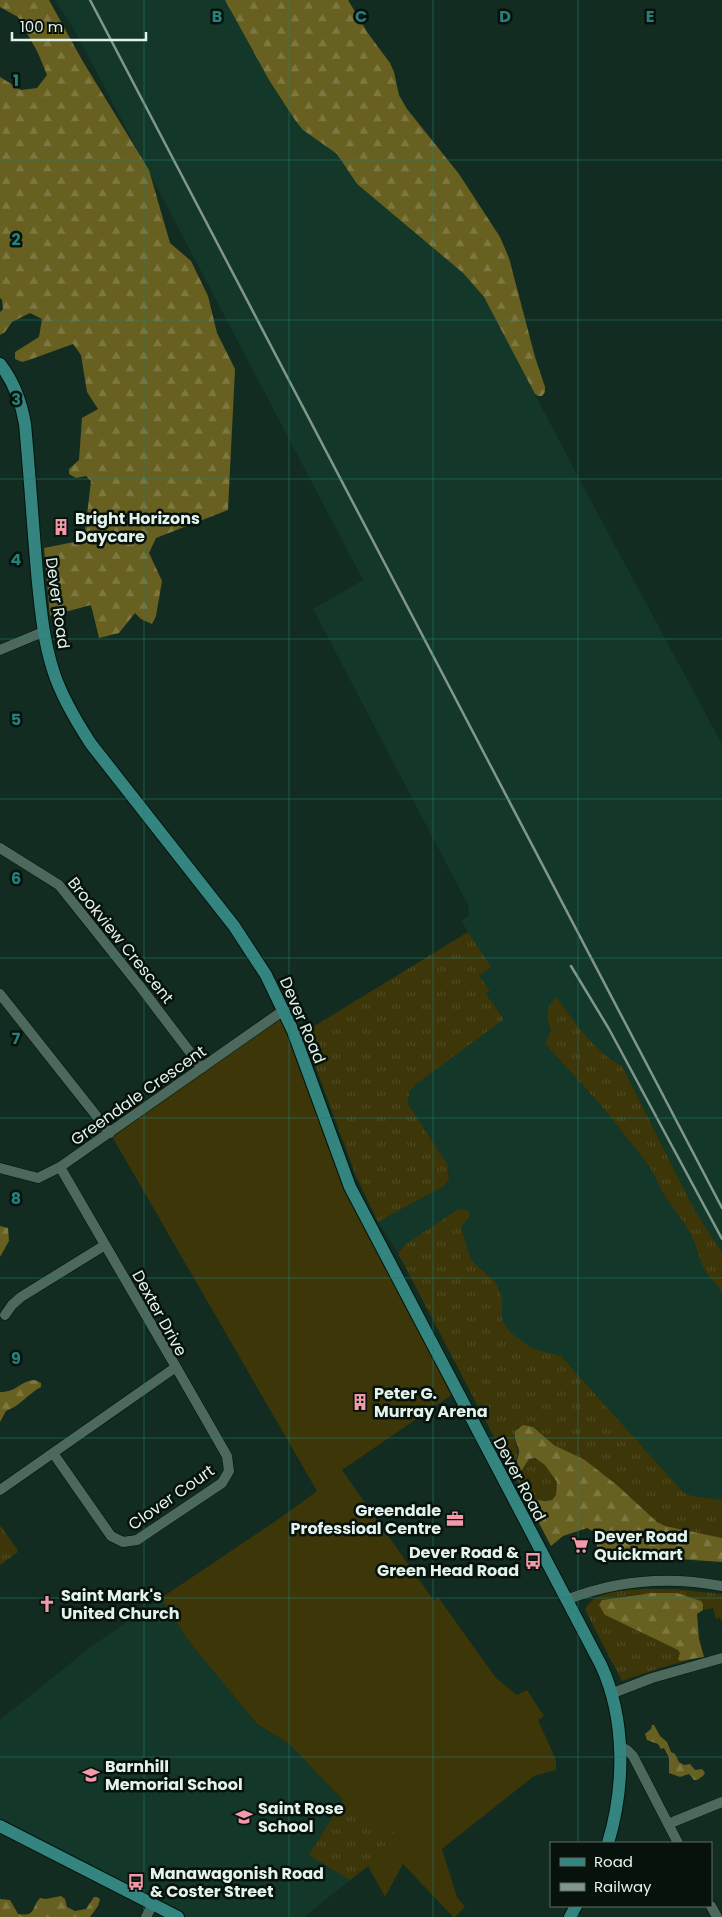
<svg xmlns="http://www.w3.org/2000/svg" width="722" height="1917" viewBox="0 0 722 1917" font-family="Poppins,sans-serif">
	<defs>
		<pattern id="grass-tufts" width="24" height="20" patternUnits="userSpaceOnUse" patternTransform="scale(1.25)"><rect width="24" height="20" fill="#3c3609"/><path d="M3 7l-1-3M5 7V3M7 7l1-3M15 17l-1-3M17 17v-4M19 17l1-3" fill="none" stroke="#4f4a21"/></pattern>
		<pattern id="forest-firs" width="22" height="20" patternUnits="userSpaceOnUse" patternTransform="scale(1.25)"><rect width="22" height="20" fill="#686020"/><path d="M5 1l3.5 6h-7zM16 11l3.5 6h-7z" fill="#7d7741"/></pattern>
	</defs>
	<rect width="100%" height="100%" fill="#122c21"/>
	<!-- built -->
	<path fill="#133729" d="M55,0H225L269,80L303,130L337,154L357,184L463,273L484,297L584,488L722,744V1253L694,1209L622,1066L610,1060L589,1041L575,1022H548L551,1030L545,1044L600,1104L650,1167L664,1195L684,1223L693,1239L704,1270L722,1292V1500L693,1496L684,1493L561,1356L530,1348L510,1332L502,1320V1306L469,1257L461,1228L470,1215L468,1211L400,1249L398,1253L378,1222L444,1186L447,1183L450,1173L444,1159L408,1104L409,1092L415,1085L504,1018L486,994L490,991L479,976L490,967L461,921L468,916L469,907L313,609L363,580L76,33Z
		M161,1598L190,1643L257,1724L289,1744L343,1800L395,1833L368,1866L304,1917H178L0,1826V1720L88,1649Z"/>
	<!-- grass -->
	<path fill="url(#grass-tufts)" d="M468,932L491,967L479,976L490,991L486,994L504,1019L415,1085L409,1092L408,1104L444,1159L448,1166L449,1179L444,1186L378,1222L356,1176L303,1033Z
		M556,997C575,1022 593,1051 622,1066L694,1209L722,1253V1292L704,1270L693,1239L684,1223L664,1195L650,1167L600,1104L545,1044L551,1030C546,1018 546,1007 556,997Z
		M461,1209L468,1211L470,1215L461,1228L471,1260L495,1282L500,1292L502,1299V1320L510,1332L531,1348L561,1356L684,1493L693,1496L722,1500V1538L665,1526L657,1522L618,1486L585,1460L518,1427C508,1437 522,1446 516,1460L524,1468L529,1459C541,1456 553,1472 557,1482L556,1495L552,1500L530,1501L529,1504L398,1253L405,1245L457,1210Z
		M0,1525L17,1549L18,1552L0,1565Z
		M643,1589H674L722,1594V1622L720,1618L716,1619L713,1608L703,1610L704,1607L677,1593L639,1594L602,1600L605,1615L678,1650L685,1659L690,1660L660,1668L622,1681L585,1610C593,1590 625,1591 643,1589Z
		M343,1800L395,1833L368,1866L350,1880L309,1855Z"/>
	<!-- forest -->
	<path fill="url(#forest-firs)" d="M0,0H49L82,60L149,170L170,243L191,261L208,296L217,333L235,369L228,510L156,538L149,553L162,581L156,616L152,624L141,619L135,613L119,633L99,638L91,605L50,616L44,548L84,540L91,481L86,476L76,478L69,474V469L79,460L82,418L98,409L87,392L81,355L73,344L29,360L22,362L15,359V352L39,337L42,319L30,313L12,322L5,332L0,335V312L3,309L2,300L0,298V77L21,90L37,88L47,75L38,53L18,17L0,7Z
		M225,0H348L367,32L390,63L394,72L399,95L407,109L459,174L500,237L509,258L535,357L545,387V392L542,396H538L535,394L484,297L463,273L357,184L337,154L303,130L295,120L269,80Z
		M0,1226L8,1228L9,1241L0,1257Z
		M35,1380L41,1383V1387C28,1394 20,1406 6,1411L0,1422V1392C18,1392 19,1381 35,1380Z
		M523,1425L533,1427L554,1445L585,1460L618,1486L657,1522L665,1526L722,1538V1562L648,1557L605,1563L602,1562C598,1556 596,1539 594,1532L587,1528L563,1536L551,1546L529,1504L531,1499L545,1501L552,1500L556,1495L557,1482L545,1465L535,1458L529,1459L522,1470L516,1471C514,1463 519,1458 519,1451C518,1443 513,1439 515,1431Z
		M651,1593H677L701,1601L703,1604V1610L697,1614L699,1639L704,1657L680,1661L678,1659L680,1653L678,1650L605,1615L599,1605L602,1600Z
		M652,1725H654L660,1736L667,1742L671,1752L675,1754L679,1762L684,1765L690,1764L695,1770L702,1769L705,1773L703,1776L697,1780H694L689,1774L680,1777L669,1773V1757L664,1748L661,1749L658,1744L647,1740L645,1734L651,1729Z
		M61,1896L65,1899L67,1907L75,1911L86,1909L94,1897H97L100,1899L98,1906L90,1917H0V1899L10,1900L18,1914C37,1917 31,1907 40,1898L46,1899Z"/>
	<!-- garden -->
	<path fill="#3c3609" d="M284,1010L329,1134L456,1392L342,1470L434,1601L438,1597L496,1678L517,1695L527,1690L544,1716L538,1720L556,1760V1770L534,1776L442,1849L457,1897L465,1907L455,1917H453L403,1864L385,1897L368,1866L395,1833L343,1800L289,1744L257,1724L190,1643L161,1598L280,1518L317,1491L110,1133Z"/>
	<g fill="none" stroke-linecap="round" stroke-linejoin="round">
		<!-- minor casing -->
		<g stroke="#00140a" stroke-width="11">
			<path id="minor" d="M0,650L43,632
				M0,848L59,885L142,989L202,1068
				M0,994L110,1133
				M0,1168L38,1178L60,1167L284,1010
				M5,1315L12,1305L21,1297L105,1245
				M53,1453L111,1536L123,1542L137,1540L222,1483L229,1471L227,1456L176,1367
				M0,1490L176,1367L60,1167
				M566,1600C616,1580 669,1576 722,1586
				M613,1693L652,1678L722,1658
				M619,1746L627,1750L633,1756L678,1843
				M668,1824L722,1802
				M711,1906L717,1917
				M146,1917L153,1904"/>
		</g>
		<!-- major casing -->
		<g stroke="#00140a" stroke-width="14">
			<path id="major" d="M0,364C14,382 21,401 25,424C30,477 33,530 38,583C41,613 44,642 53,670C61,696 76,721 91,744L234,926L266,975L293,1031L350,1187L601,1665C626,1719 625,1787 608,1843
				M0,1826L178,1917
				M570,1917L576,1906"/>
		</g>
		<!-- minor -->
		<use href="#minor" stroke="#4d685c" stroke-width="10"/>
		<!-- major -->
		<use href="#major" stroke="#348480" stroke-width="12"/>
		<!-- rail -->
		<path stroke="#81968c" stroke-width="2.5" d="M90,0L722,1208
			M571,966L609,1029L722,1239"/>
	</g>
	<!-- grid -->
	<path fill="none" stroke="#24827a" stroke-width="1" stroke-opacity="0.55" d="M144,0V1917M289,0V1917M433,0V1917M578,0V1843M0,160H722M0,320H722M0,479H722M0,639H722M0,799H722M0,958H722M0,1118H722M0,1278H722M0,1438H722M0,1598H722M0,1757H722M578,1906V1917"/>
	<!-- icons -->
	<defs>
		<g id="building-bare" transform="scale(1.35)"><path d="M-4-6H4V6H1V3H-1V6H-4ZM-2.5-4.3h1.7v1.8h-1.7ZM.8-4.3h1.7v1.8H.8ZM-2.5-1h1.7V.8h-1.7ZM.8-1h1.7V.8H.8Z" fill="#f39aaa" stroke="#07120d" stroke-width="2.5" paint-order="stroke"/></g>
		<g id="office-bare" transform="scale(1.35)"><path d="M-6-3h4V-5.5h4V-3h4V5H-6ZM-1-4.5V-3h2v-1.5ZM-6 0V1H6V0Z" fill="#f39aaa" stroke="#07120d" stroke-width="2.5" paint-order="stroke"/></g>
		<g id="supermarket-bare" transform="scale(1.35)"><path d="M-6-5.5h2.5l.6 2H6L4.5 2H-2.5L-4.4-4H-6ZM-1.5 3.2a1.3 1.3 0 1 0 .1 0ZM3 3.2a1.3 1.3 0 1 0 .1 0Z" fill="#f39aaa" stroke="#07120d" stroke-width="2.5" paint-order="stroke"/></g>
		<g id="bus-bare" transform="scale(1.35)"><path d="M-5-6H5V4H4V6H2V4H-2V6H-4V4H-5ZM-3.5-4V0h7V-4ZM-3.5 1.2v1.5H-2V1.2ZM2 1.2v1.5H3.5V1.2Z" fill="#f39aaa" stroke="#07120d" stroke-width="2.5" paint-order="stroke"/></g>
		<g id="church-bare" transform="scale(1.35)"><path d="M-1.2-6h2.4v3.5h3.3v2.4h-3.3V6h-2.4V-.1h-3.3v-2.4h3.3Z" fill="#f39aaa" stroke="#07120d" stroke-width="2.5" paint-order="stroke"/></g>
		<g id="school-bare" transform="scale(1.35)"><path d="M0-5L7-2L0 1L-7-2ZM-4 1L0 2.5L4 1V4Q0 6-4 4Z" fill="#f39aaa" stroke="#07120d" stroke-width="2.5" paint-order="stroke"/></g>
	</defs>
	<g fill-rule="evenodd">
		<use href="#building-bare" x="61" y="527"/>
		<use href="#building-bare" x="360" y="1402"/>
		<use href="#office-bare" x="455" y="1519"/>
		<use href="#supermarket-bare" x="580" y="1545"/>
		<use href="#bus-bare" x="533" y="1561"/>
		<use href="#church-bare" x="47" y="1604"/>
		<use href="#school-bare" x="91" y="1775"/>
		<use href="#school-bare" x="244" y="1817"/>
		<use href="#bus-bare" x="136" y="1882"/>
	</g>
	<g text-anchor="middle" stroke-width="5" stroke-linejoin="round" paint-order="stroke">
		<!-- poi labels -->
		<g font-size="16" font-weight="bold" fill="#e3f3eb" stroke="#07120d" text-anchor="start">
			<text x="75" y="524">Bright Horizons<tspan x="75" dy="18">Daycare</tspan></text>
			<text x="374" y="1399">Peter G.<tspan x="374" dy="18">Murray Arena</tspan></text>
			<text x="441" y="1516" text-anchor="end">Greendale<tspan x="441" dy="18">Professioal Centre</tspan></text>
			<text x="594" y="1542">Dever Road<tspan x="594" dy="18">Quickmart</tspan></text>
			<text x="519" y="1558" text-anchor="end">Dever Road &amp;<tspan x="519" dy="18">Green Head Road</tspan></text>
			<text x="61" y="1601">Saint Mark's<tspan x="61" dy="18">United Church</tspan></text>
			<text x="105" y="1772">Barnhill<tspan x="105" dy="18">Memorial School</tspan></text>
			<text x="258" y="1814">Saint Rose<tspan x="258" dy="18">School</tspan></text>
			<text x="150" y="1879">Manawagonish Road<tspan x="150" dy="18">&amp; Coster Street</tspan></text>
		</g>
		<!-- street labels -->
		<g font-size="16" fill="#e3f3eb" stroke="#07120d">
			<text transform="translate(58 603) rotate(82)" y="6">Dever Road</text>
			<text transform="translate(121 940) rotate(51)" y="6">Brookview Crescent</text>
			<text transform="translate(303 1020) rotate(67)" y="6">Dever Road</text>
			<text transform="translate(138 1095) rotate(-35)" y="6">Greendale Crescent</text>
			<text transform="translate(160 1313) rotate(61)" y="6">Dexter Drive</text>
			<text transform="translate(520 1479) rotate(62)" y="6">Dever Road</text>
			<text transform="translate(171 1497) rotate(-35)" y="6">Clover Court</text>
		</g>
	</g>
	<g font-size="16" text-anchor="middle" font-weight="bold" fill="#24827a" stroke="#07120d" stroke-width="5" stroke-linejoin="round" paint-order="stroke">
		<text x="217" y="22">B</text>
		<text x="361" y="22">C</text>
		<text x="505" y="22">D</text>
		<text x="650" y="22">E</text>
		<text x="16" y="86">1</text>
		<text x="16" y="245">2</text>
		<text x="16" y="405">3</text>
		<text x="16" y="565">4</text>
		<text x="16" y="725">5</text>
		<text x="16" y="884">6</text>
		<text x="16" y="1044">7</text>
		<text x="16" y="1204">8</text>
		<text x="16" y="1364">9</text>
	</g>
	<!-- legend -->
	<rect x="550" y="1842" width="162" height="65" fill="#07120d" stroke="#5f6c66"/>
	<rect x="560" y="1858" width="25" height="8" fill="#348480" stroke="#5f6c66"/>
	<text x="594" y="1867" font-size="15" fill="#e3f3eb">Road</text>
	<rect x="560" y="1883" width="25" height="8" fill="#81968c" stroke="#5f6c66"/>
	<text x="594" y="1892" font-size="15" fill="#e3f3eb">Railway</text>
	<!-- scale -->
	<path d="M12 32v8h134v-8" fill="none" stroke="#e3f3eb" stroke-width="2.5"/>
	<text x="20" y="32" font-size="15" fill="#e3f3eb" stroke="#07120d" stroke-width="4" paint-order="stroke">100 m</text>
</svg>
